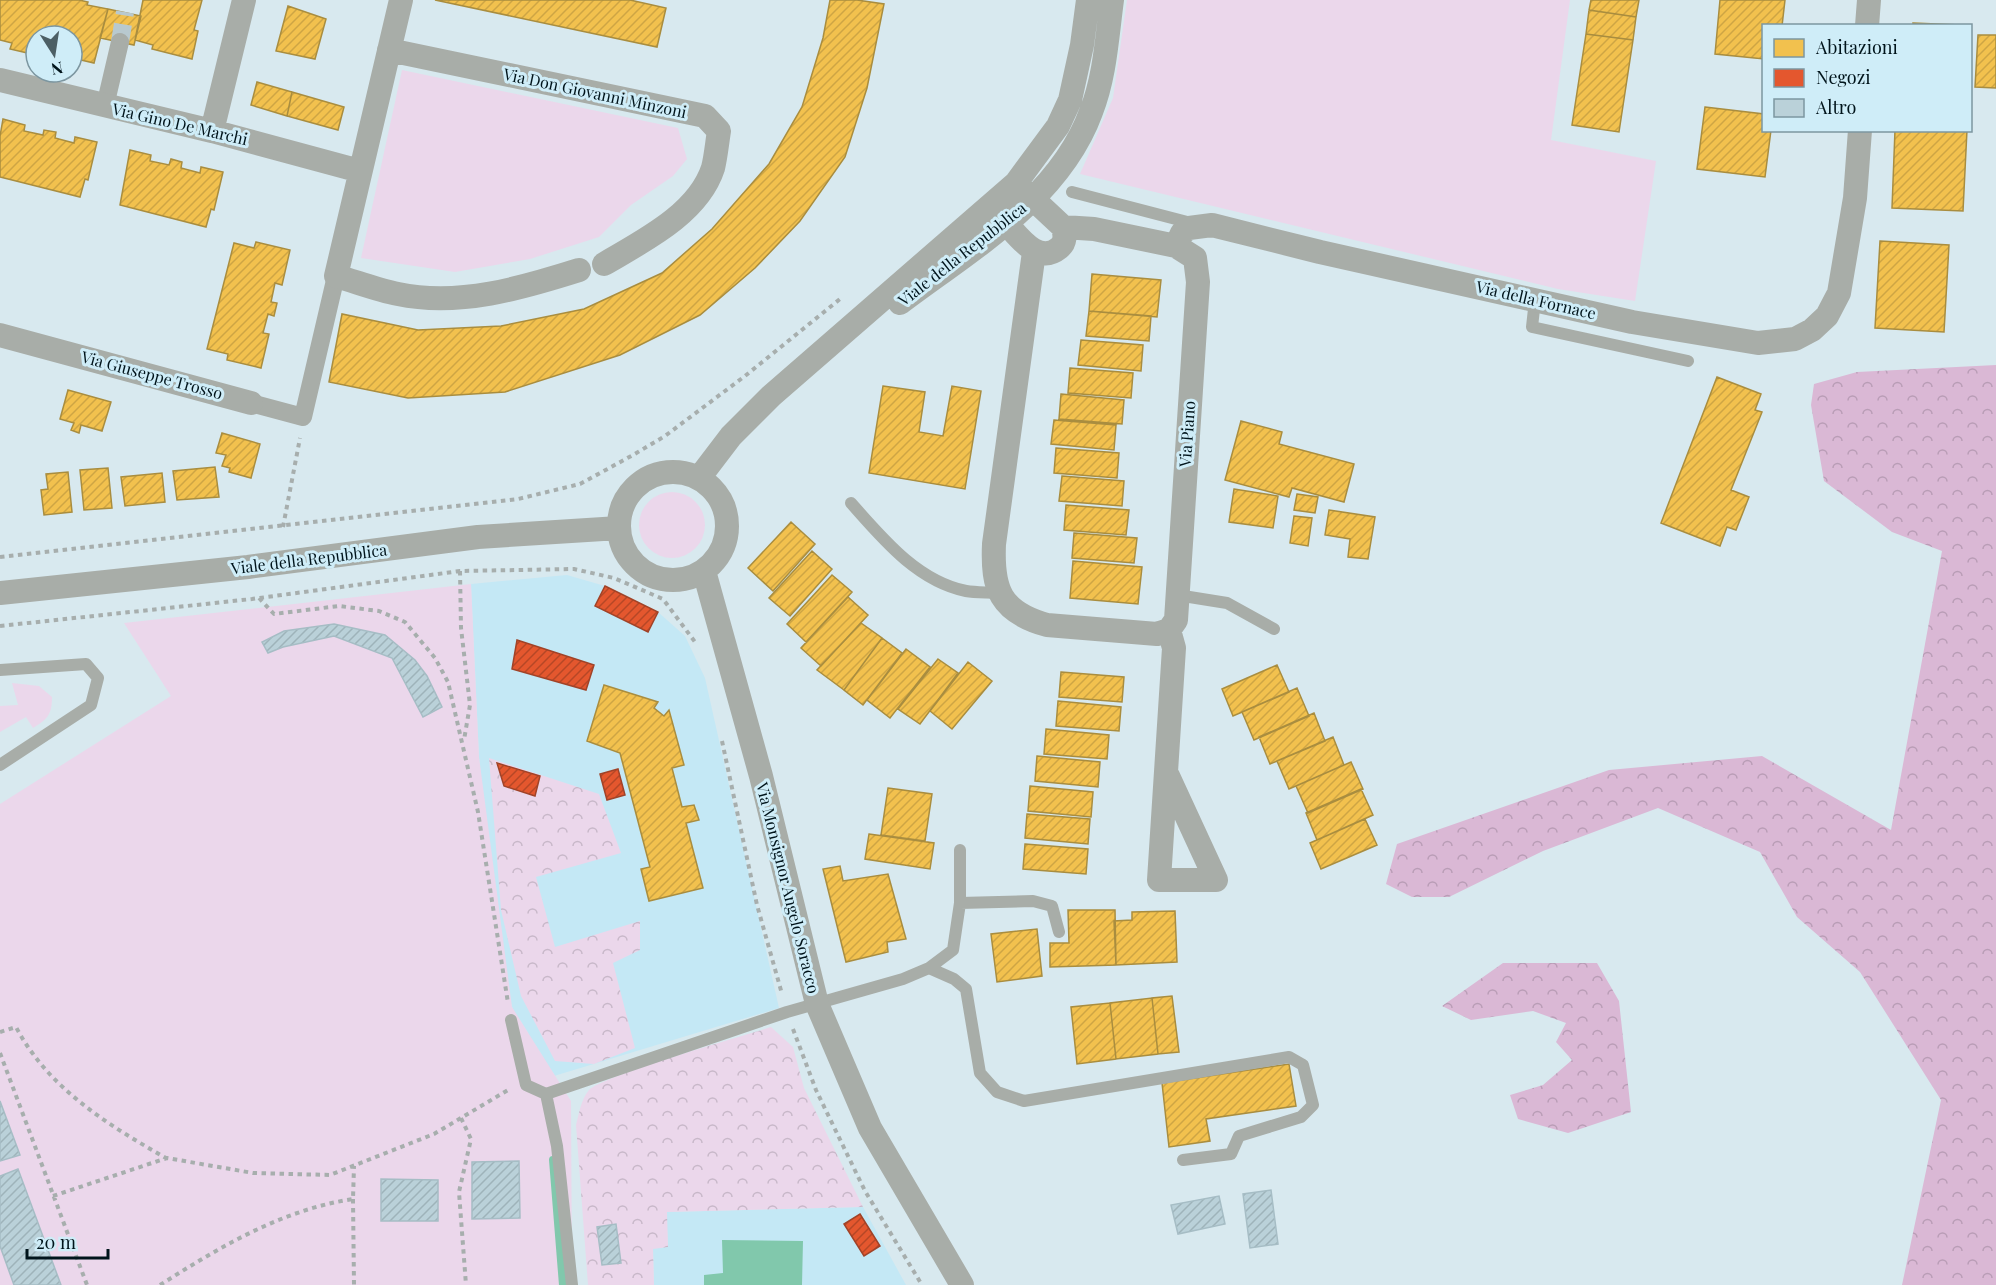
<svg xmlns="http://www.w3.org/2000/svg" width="1996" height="1285" viewBox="0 0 1996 1285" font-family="'Playfair Display',serif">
	<defs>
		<pattern id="forest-crowns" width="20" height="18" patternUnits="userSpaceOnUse" patternTransform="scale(1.5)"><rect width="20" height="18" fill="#dab8d5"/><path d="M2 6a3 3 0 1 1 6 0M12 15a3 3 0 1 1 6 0" fill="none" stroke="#b99db6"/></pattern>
		<pattern id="park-crowns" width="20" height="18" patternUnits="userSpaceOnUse" patternTransform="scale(1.5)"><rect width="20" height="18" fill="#ebd7eb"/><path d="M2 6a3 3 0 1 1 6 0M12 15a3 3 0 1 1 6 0" fill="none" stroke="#c8b8c9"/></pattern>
		<pattern id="homes-hatch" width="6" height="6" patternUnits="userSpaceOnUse" patternTransform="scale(1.5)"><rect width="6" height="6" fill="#f2c14e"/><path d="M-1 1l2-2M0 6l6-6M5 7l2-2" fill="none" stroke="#cea544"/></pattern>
		<pattern id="shops-hatch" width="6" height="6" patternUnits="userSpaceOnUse" patternTransform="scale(1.5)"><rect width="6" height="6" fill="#e4572e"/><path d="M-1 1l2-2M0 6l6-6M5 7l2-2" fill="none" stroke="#b64726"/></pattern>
		<pattern id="building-hatch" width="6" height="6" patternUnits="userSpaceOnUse" patternTransform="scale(1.5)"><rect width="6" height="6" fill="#bad1d9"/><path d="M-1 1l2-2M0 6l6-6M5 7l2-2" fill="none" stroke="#9eb3ba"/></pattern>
	</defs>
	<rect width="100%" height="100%" fill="#d8e9ef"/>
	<!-- built -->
	<path fill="#c4e8f5" d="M567,575L605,586L658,612L685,636L705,678L779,1008L544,1079L512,1007L496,925L479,757L471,584Z
		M863,1207L906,1285H654L653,1248L668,1247L666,1212Z"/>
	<!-- grass -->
	<path fill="#ebd7eb" d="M1127,0H1570L1551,140L1656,161L1635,301L1558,289L1080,174L1113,98Z
		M402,70L678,128L687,159L673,176L631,205L599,237L530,259L455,272L361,258Z
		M639 525a33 33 0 1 1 66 0a33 33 0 1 1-66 0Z
		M471,584L479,757L512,1007L571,1101L572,1285H0V804L171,696L124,623Z
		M12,683L39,686L52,697C52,714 48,719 33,728L26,717L0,732V706L18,705Z"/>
	<!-- forest -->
	<path fill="url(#forest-crowns)" d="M1996,365V1285H1902L1941,1100L1860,972L1797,917L1760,852L1658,808L1543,851L1449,897H1412L1386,884L1397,844L1609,770L1762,756L1891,830L1942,551L1892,532L1824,481L1811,405L1814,384L1857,372Z
		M1503,963H1597L1619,1001L1631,1112L1568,1133L1518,1119L1510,1095L1543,1085L1572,1060L1556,1042L1566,1023L1533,1011L1471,1020L1442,1006Z"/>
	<!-- park -->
	<path fill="url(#park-crowns)" d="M489,758L599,794L621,853L536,877L555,947L640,921V950L613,963L635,1048L594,1064L555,1061L521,996L501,910Z
		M771,1027L793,1047L804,1088L863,1207L667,1212L668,1247L653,1249L654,1285H588L576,1125C579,1114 581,1099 589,1090C602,1076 742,1036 771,1027Z"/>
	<!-- water -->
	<path fill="#81c8ac" d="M722,1240L803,1241L802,1285H704V1275L723,1273Z"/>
	<!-- homes -->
	<path fill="url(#homes-hatch)" stroke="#a98d3f" stroke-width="1.5" d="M0,0H79L88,2L87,5L108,9L94,63L72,58V36H36V55L10,49L12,43L0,40Z
		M143,0H202L194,30L198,31L192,59L152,49L153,45L135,40Z
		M435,0H630L666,8L657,47Z
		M830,0H857L884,4L867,88L845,157L800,221L755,268L700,315L620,355L505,392L408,398L329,382L342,314L418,330L501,326L584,309L662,273L712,229L769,164L802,107L823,38Z
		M1591,0H1639L1636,17L1589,10Z
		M1720,0H1785L1782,26H1764V59L1715,54Z
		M288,6L326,19L315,59L276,51Z
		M108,9L141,16L134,45L100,38Z
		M1589,10L1636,17L1633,40L1586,34Z
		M1913,23L1961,25L1913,26Z
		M1586,34L1633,40L1619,132L1572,125Z
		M1978,35H1996V88L1975,87Z
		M257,82L292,92L287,116L251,105Z
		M292,92L344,107L338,130L287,116Z
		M1705,107L1764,114V130H1771L1765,177L1697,169Z
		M3,119L25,125L24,131L43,135L44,130L56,132L55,138L74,143L75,137L97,142L88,180L85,179L80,197L0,177V136Z
		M1895,130H1967L1963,211L1892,208Z
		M130,150L151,155L150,161L169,165L171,159L182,162L181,168L200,173L201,167L223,172L214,210L211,209L206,227L120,205Z
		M1880,241L1949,245L1944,332L1875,328Z
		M256,242L290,250L282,285L275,283L271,302L277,303L274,316L268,314L263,333L269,334L261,368L227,360L228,354L207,349L234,243L254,248Z
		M1092,274L1161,280L1157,317L1089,311Z
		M1089,311L1151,316L1149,341L1086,336Z
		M1081,340L1143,345L1141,371L1078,365Z
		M1070,368L1133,373L1131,398L1068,393Z
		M1717,377L1761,394L1755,410L1762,412L1731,490L1749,497L1736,530L1727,527L1720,546L1661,523Z
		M883,386L925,392L919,432L943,436L952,386L981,391L965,489L869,473Z
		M68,390L111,402L102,431L81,425L79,433L71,430L74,423L60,419Z
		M1061,394L1124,400L1122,424L1059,419Z
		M1054,420L1116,425L1114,450L1051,444Z
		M1241,421L1282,432L1279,444L1354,464L1344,502L1292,488L1289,497L1225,480Z
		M222,433L260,444L251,478L229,472L230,468L222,466L226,455L216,453Z
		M1056,448L1119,453L1117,478L1054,473Z
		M215,467L219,497L177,500L173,471Z
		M108,468L112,508L84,510L80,470Z
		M68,472L72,512L44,515L41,490L48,489L46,474Z
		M162,473L165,502L125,506L121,477Z
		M1062,476L1124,481L1122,506L1059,501Z
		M1234,489L1278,496L1273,528L1229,522Z
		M1297,494L1318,497L1315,513L1294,510Z
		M1066,505L1129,510L1126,535L1064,530Z
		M1329,510L1375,517L1368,559L1348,557L1350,539L1325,535Z
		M1294,516L1312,518L1308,546L1290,543Z
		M791,522L815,544L773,591L748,568Z
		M1074,533L1137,538L1134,563L1072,558Z
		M812,551L832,569L790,616L769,598Z
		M1073,561L1142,567L1138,604L1070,598Z
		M832,575L852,592L806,642L787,624Z
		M848,597L868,615L821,666L801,648Z
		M861,623L882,638L844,690L817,670Z
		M882,638L902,653L863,705L844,690Z
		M906,649L930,667L890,718L867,700Z
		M938,659L958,673L920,724L898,709Z
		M968,662L992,681L952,729L930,711Z
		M1277,665L1289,692L1233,716L1222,689Z
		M1061,672L1124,677L1122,702L1059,697Z
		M604,685L658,702L654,708L664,716L669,710L684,765L672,768L682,807L694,805L699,820L686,823L703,888L649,901L641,869L650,867L620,753L587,741Z
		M1297,688L1309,716L1254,740L1242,712Z
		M1058,701L1121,707L1119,731L1056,726Z
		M1314,713L1325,741L1270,764L1259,737Z
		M1046,729L1109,735L1107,759L1044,754Z
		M1333,737L1344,765L1289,789L1277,761Z
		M1037,756L1100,762L1098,787L1035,781Z
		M1351,762L1363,789L1308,813L1296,786Z
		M1030,786L1093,792L1091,817L1028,811Z
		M888,788L932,794L925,841L881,835Z
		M1361,789L1373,815L1317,840L1306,813Z
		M1027,814L1090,819L1088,844L1025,838Z
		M1365,819L1377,845L1321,869L1310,843Z
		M869,834L934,843L930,869L865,859Z
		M1025,844L1088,849L1086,874L1023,869Z
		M840,866L843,881L888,874L906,939L887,942L888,952L846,962L823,869Z
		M1068,910H1115L1116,965L1050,967V943H1069Z
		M1175,911L1177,962L1116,965L1114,921L1132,920V912Z
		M1037,929L1042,976L997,982L991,934Z
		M1172,996L1179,1052L1158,1054L1152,998Z
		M1152,998L1158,1054L1116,1059L1110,1003Z
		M1110,1003L1116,1059L1077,1064L1071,1007Z
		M1289,1064L1296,1106L1206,1119L1210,1141L1169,1147L1162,1083Z"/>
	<!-- shops -->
	<path fill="url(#shops-hatch)" stroke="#a04328" stroke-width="1.5" d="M605,586L658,612L648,632L595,606Z
		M517,640L594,665L586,690L512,669Z
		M497,763L540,776L535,796L504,786Z
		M618,769L625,795L607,800L600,774Z
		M860,1214L880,1246L864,1256L844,1224Z"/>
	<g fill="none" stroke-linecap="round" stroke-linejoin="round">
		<!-- stream -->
		<path stroke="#81c8ac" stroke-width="8" d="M553,1160L563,1285"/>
	</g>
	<!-- building -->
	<path fill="url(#building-hatch)" stroke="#a6bdc5" stroke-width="1.5" d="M334,624L385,635L415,660L427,676L442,707L423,717L392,658L334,636L283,647L268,653L262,642L284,631Z
		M0,1101L20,1155L0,1161Z
		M519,1161L520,1218L472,1219V1162Z
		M18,1169L61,1285H14L0,1246V1176Z
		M381,1179L438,1180V1221H381Z
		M1271,1190L1278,1244L1250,1248L1243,1194Z
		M1219,1196L1225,1224L1178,1234L1171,1205Z
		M616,1224L621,1263L602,1265L597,1227Z"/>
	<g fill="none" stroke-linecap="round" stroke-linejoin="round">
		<!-- pedestrian-tunnel -->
		<path stroke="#b8c9cf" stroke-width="18" stroke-dasharray="18 9" stroke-linecap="butt" d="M120,42L125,12"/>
		<!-- path -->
		<path stroke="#a7aead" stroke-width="4" stroke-dasharray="4.5 4.5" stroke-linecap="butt" d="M283,527L300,438
			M0,557L518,499L580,484L633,455L665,436L745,376L840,299
			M460,571L461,628L470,705L464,740
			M259,598L274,614L339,606L379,611L405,622L435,658L448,682L478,812L508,1003
			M0,626L252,599L460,571L574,569L614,578L663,599L695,642
			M722,741L757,905L782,994
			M793,1029L816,1090L865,1191L922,1285
			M0,1032L16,1027C48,1088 108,1125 166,1158
			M0,1053L87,1285
			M461,1118L471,1139L459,1192L466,1285
			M53,1196L167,1158L253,1173L330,1175L434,1134L508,1090
			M353,1199L354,1285
			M160,1285C220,1247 281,1210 353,1199L354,1166"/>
		<!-- service -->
		<path stroke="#a8ada8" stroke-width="12" d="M1072,192L1195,224
			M1535,300L1532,327L1688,361
			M851,503C882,538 917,581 966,591C976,593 988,592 999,593
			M1177,595L1227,603L1274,629
			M0,670L86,664L98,678L91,705L0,765
			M960,903L1033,901L1052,906L1059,932
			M929,968L954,979L966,989L980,1073L997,1092L1024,1101L1289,1057L1303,1065L1313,1105L1301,1117L1239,1136L1231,1154L1183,1160
			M511,1020L526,1085L546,1094L557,1146L572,1285
			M546,1094L787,1012L903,979L929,968L953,950L960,903V850"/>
		<!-- pedestrian -->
		<path stroke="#a8ada8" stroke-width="18" d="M105,106L120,42
			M251,403L303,417L336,276"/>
		<!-- minor -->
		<path stroke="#a8ada8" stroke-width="24" d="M401,0L336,276C357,282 377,290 398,294C459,307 522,288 579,270
			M1867,26L1869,0
			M389,50L705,116L719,131C717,143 716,156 713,168C698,214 643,241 604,264
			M0,80L212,131L360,171
			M212,131L244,0
			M1016,183L1063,227C1065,236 1066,242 1059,248C1038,265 1019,237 1006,223Z
			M1063,227L1094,229L1176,246L1182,233L1189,228L1212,225L1320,252L1632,322L1758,343L1795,339L1812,330L1827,316L1839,293L1855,198L1860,130
			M1034,252L994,544C992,589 1000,612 1047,625L1157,634L1169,630
			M900,303C970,250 1059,199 1091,112C1105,77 1107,37 1112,0
			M0,335L251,403
			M619 526a54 54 0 1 1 108 0a54 54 0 1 1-108 0Z
			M699,478L731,436L771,396L1016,183L1058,126L1070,100L1082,45L1088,0
			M704,571L761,776L817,1004L870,1128L962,1285
			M0,593L248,567L478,537L619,528
			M1168,776L1216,880H1159L1174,648L1169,630L1176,620L1198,282L1195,258L1176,246"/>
	</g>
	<g text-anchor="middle" stroke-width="6" stroke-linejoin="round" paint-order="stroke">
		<!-- street labels -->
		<g font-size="16" fill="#00141b" stroke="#cfedf8">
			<text transform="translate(595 93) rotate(12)" y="6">Via Don Giovanni Minzoni</text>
			<text transform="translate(180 124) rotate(13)" y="6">Via Gino De Marchi</text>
			<text transform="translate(962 254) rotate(-38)" y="6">Viale della Repubblica</text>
			<text transform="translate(1536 300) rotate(13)" y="6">Via della Fornace</text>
			<text transform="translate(152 375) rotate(15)" y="6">Via Giuseppe Trosso</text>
			<text transform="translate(1187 434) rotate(-86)" y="6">Via Piano</text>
			<text transform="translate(309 559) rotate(-7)" y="6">Viale della Repubblica</text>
			<text transform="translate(788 888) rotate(76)" y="6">Via Monsignor Angelo Soracco</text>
		</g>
	</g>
	<!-- legend -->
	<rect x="1762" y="24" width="210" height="108" fill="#cfedf8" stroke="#7c96a0" stroke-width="1.5"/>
	<rect x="1774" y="39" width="30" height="18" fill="#f2c14e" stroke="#7c96a0" stroke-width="1.5"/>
	<text x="1816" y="54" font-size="18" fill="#00141b">Abitazioni</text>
	<rect x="1774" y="69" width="30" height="18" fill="#e4572e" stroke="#7c96a0" stroke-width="1.5"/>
	<text x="1816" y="84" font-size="18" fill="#00141b">Negozi</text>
	<rect x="1774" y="99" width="30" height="18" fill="#bad1d9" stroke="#7c96a0" stroke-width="1.5"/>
	<text x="1816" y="114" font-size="18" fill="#00141b">Altro</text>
	<!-- north arrow -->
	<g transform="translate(54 54) rotate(168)"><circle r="28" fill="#cfedf8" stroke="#7c96a0" stroke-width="1.5"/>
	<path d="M0-4.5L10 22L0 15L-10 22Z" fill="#4c5f65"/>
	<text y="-9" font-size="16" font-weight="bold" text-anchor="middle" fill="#00141b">N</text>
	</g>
	<!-- scale -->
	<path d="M27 1249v9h81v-9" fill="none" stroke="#00141b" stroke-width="3"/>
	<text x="36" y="1249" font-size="18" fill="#00141b" stroke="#cfedf8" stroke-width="4.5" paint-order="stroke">20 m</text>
</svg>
